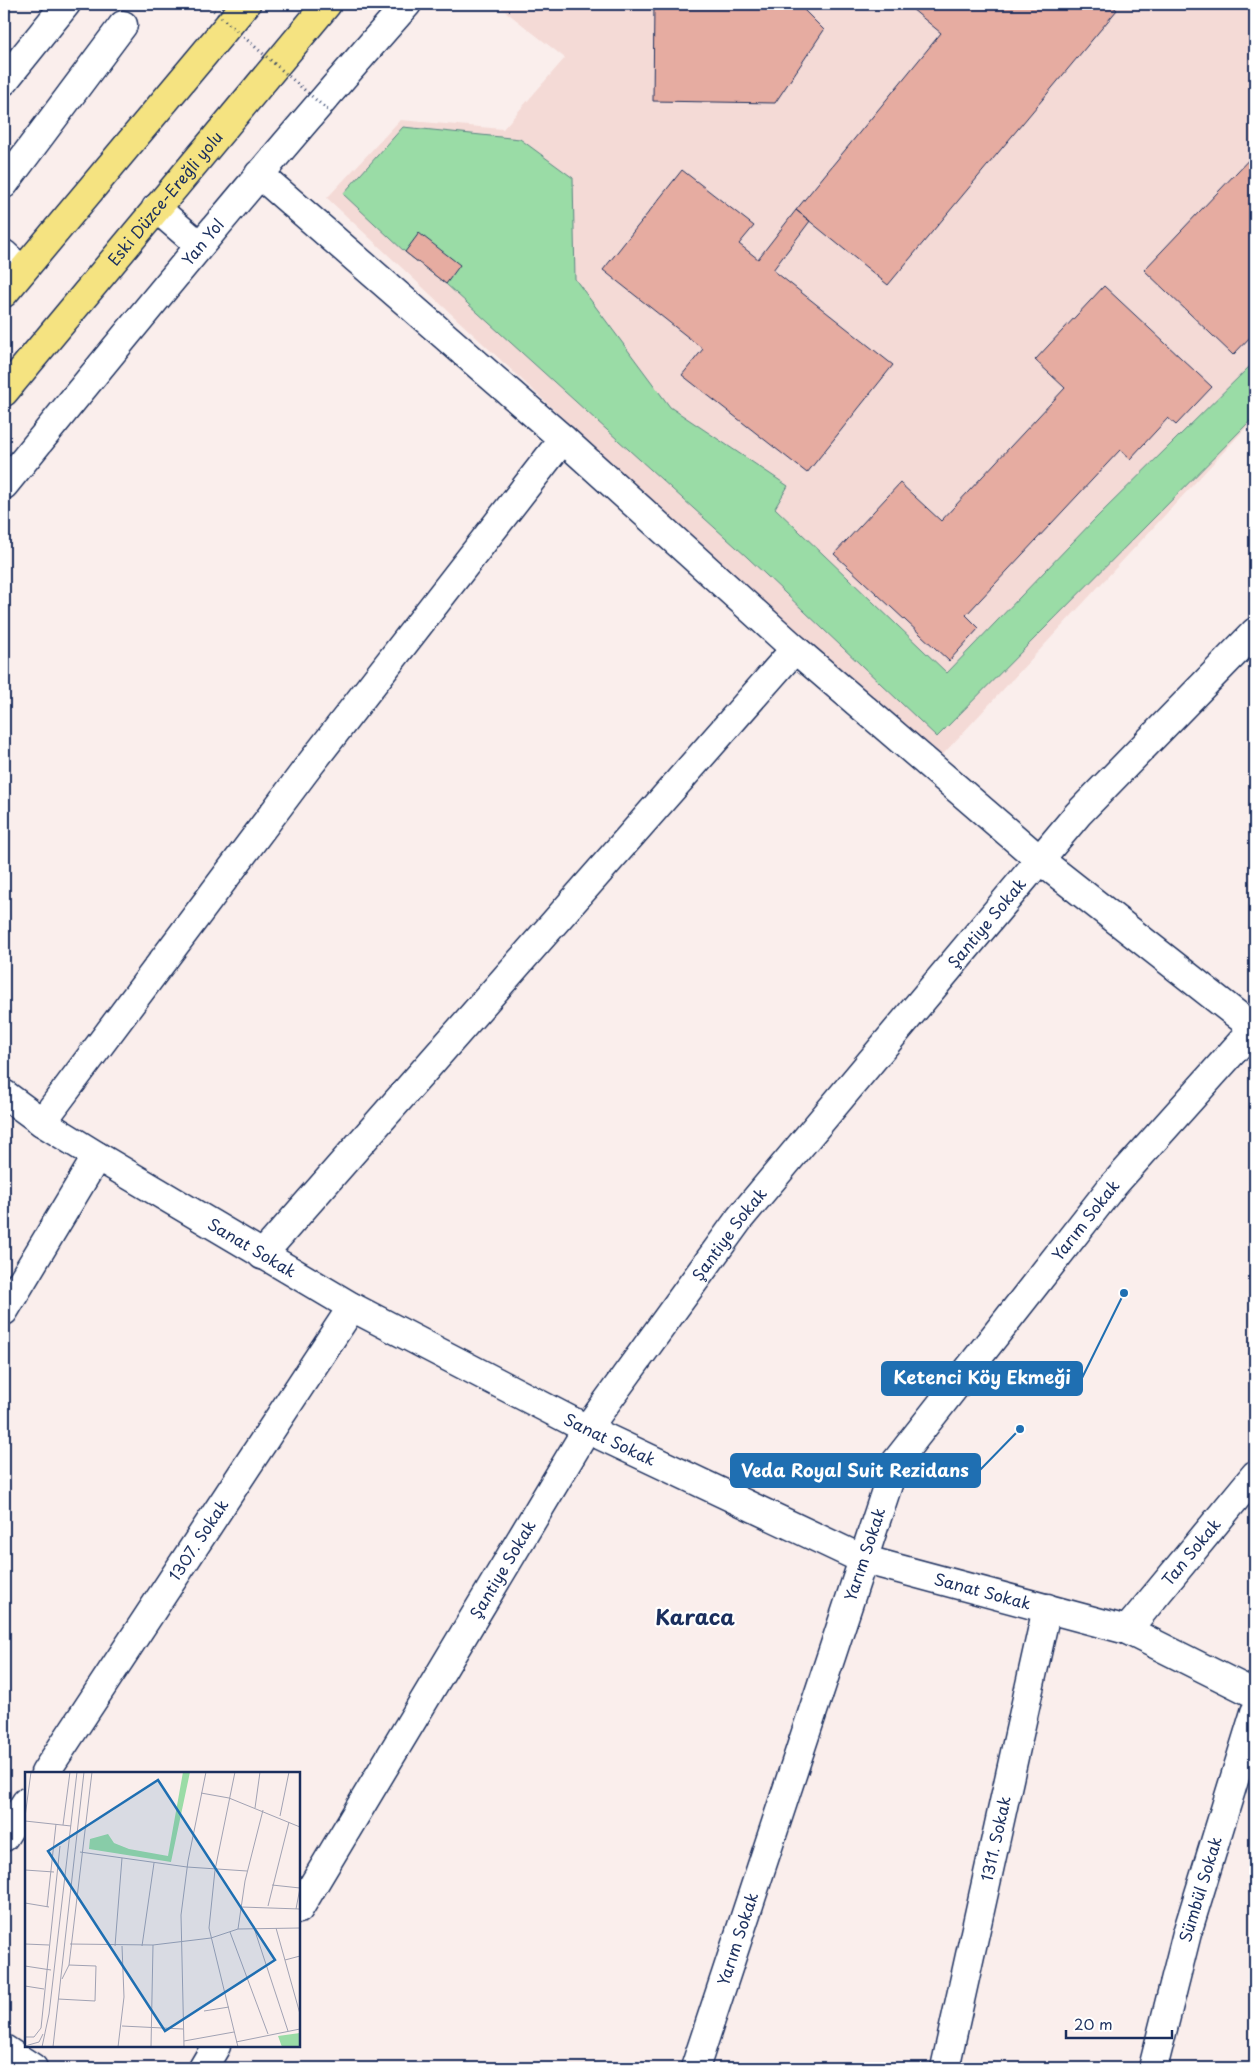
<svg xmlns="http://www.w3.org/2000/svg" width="1259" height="2072" viewBox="0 0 1259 2072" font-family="'Playpen Sans',sans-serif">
	<rect width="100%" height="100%" fill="#faeeec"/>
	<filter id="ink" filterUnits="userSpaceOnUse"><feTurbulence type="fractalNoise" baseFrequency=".02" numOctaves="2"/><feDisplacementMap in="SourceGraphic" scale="10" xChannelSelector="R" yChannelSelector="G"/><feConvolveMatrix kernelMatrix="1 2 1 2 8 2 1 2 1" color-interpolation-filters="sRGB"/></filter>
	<g filter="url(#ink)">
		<!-- built -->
		<path fill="#f4dad6" d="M496,4H1255V418L934,764L327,198L400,120L503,129L565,58Z"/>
		<!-- green -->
		<path fill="#9adca6" stroke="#5a8682" d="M403,127L520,139L573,178L575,279L670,407L788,486L775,508L947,673L1095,519L1255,361V416L937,737L747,557L446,284L405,252L343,194Z"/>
		<!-- building -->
		<path fill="#e6aca1" stroke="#1b2f5e" d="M654,4H798L824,30L775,103L653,101Z
			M906,4H1110L1117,10L888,285L796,210L941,33Z
			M1255,153V332L1233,355L1144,270Z
			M682,170L754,226L739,244L758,259L796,210L810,221L773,270L893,365L807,473L682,375L703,349L603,270Z
			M419,233L460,265L446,284L405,252Z
			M1104,286L1212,387L1176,425L1168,418L1130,459L1120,450L966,615L979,628L949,661L834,554L900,483L941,521L1065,388L1035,360Z"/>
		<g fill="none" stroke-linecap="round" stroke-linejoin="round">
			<!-- minor casing -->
			<g stroke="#1b2f5e" stroke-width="31">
				<g id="minor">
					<path d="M4,81L66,4"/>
					<path d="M259,174L563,439L795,649L1040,860L1255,1029"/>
					<path d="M4,184L123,25"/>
					<path d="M156,208L199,245"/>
					<path d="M4,254L22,271"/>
					<path id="s1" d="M4,485C136,322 268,161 407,4"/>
					<path id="s2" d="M4,1094L42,1122L97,1156L352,1307L587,1429L862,1559L1127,1630L1255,1694"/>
					<path d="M42,1122L305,771L563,439"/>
					<path d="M262,1255L795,649"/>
					<path d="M4,1311L97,1156"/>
					<path id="s3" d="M1127,1630L1255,1475"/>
					<path id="s4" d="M45,1773L352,1307"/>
					<path d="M4,1837L26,1802"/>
					<path id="s5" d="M299,1909L587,1429L740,1218L1078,814L1255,632"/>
					<path d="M4,2049L33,2068"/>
					<path d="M203,2068L216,2046"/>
					<path id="s6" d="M695,2068L895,1463L1110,1189L1255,1027"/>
					<path id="s7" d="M945,2068L1047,1608"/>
					<path id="s8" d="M1153,2068L1187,1933L1255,1712"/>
				</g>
			</g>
			<!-- major casing -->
			<g stroke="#1b2f5e" stroke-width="31">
				<g id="major">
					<path d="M4,293L246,4"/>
					<path id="s9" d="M4,392L327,4"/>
				</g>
			</g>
			<!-- minor -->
			<use href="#minor" stroke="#fff" stroke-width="28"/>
			<!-- major -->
			<use href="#major" stroke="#f5e381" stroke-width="28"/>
			<!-- path-bridge -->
			<path stroke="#1b2f5e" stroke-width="3" stroke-dasharray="1 4" stroke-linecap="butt" d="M206,4L331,113"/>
		</g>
	</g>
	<g text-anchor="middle" stroke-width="4.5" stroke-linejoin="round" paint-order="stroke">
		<!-- street labels -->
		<g font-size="16" fill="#1b2f5e" stroke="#fff">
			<text dy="6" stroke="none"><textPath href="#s9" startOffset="252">Eski Düzce-Ereğli yolu</textPath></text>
			<text dy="6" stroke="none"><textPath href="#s1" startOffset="314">Yan Yol</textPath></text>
			<text dy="6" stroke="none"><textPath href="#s5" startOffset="1205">Şantiye Sokak</textPath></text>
			<text dy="6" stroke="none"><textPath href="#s6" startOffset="946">Yarım Sokak</textPath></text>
			<text dy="6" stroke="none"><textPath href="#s5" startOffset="801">Şantiye Sokak</textPath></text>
			<text dy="6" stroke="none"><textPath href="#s2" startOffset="292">Sanat Sokak</textPath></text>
			<text dy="6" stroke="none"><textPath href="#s2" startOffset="698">Sanat Sokak</textPath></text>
			<text dy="6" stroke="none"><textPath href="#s4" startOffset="279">1307. Sokak</textPath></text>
			<text dy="6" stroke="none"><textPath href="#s3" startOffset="101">Tan Sokak</textPath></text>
			<text dy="6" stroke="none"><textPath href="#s6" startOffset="541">Yarım Sokak</textPath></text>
			<text dy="6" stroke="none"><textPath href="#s5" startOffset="396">Şantiye Sokak</textPath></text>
			<text dy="6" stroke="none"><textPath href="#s2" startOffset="1102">Sanat Sokak</textPath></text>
			<text dy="6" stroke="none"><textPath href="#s7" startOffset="235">1311. Sokak</textPath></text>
			<text dy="6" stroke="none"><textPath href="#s8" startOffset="185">Sümbül Sokak</textPath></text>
			<text dy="6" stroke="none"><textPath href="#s6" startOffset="136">Yarım Sokak</textPath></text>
		</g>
		<!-- district labels -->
		<g font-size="21" font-weight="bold" fill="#1b2f5e" stroke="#fff">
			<text x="695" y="1625">Karaca</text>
		</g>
	</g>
	<!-- overview -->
	<g transform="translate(25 1772)">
		<rect width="275" height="275" fill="#faeeec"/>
		<path d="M158,0H165L146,90L64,77L65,67L83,62L89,71L104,77L143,84ZM275,261V275H257L253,264Z" fill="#9adca6"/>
		<path fill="none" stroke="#a1a2b3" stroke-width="1" d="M210,0L190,98L184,156L213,275M176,21L204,26L275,55M230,36L235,0M255,44L264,0M0,45L6,0M0,49L46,54M38,53L45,0M55,80L162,95L222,99M0,98L29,100M247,113L275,116M0,131L24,135M243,134L264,50M22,135L31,52M216,135L275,137M271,137L275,116M229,156L263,259M251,156L275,242M213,157L220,109L238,38M205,160L243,262M0,172L24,173M45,172L128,173L186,166L213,157L275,156M90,174L97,86M117,174L129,91M260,188L275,184M0,194L26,198M37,207L44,193L67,0M0,214L19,217M33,227L70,229L71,194L44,193M179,239L204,235M97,254L158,257M0,265H9L16,256L35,74M159,269L209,260M211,270L275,257M0,274L14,270L18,262M17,275L24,242L52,0M28,275L59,0M93,275L99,225L97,174M126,275L128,173M159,275L156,143L163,89L181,0"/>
		<path fill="#1f6fb2" fill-opacity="0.15" stroke="#1f6fb2" stroke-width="2.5" d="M133,8L250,188L140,259L23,79Z"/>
		<rect width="275" height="275" fill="none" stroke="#1b2f5e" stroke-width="2.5"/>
	</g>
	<!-- callouts -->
	<path fill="none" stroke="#1f6fb2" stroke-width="2" d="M1124 1293L1082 1378M1020 1429L980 1470"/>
	<g fill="#1f6fb2" stroke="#fff" stroke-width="2">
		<circle cx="1124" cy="1293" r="5"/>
		<circle cx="1020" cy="1429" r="5"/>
	</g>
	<g fill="#1f6fb2" stroke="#1f6fb2" stroke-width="2">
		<rect x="882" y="1362" width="200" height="33" rx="5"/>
		<rect x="731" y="1454" width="249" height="33" rx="5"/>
	</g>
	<g font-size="18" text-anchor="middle" font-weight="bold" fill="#fff">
		<text x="982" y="1384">Ketenci Köy Ekmeği</text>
		<text x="855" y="1477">Veda Royal Suit Rezidans</text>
	</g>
	<!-- margin -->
	<rect width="1259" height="2072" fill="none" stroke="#fff" stroke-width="20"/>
	<rect x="10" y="10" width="1239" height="2052" fill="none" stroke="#1b2f5e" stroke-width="2" filter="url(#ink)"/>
	<!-- scale -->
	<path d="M1066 2030v8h106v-8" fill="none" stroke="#1b2f5e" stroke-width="2.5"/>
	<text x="1074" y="2030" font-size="15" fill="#1b2f5e" stroke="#ffffff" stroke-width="4" paint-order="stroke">20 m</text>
</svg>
